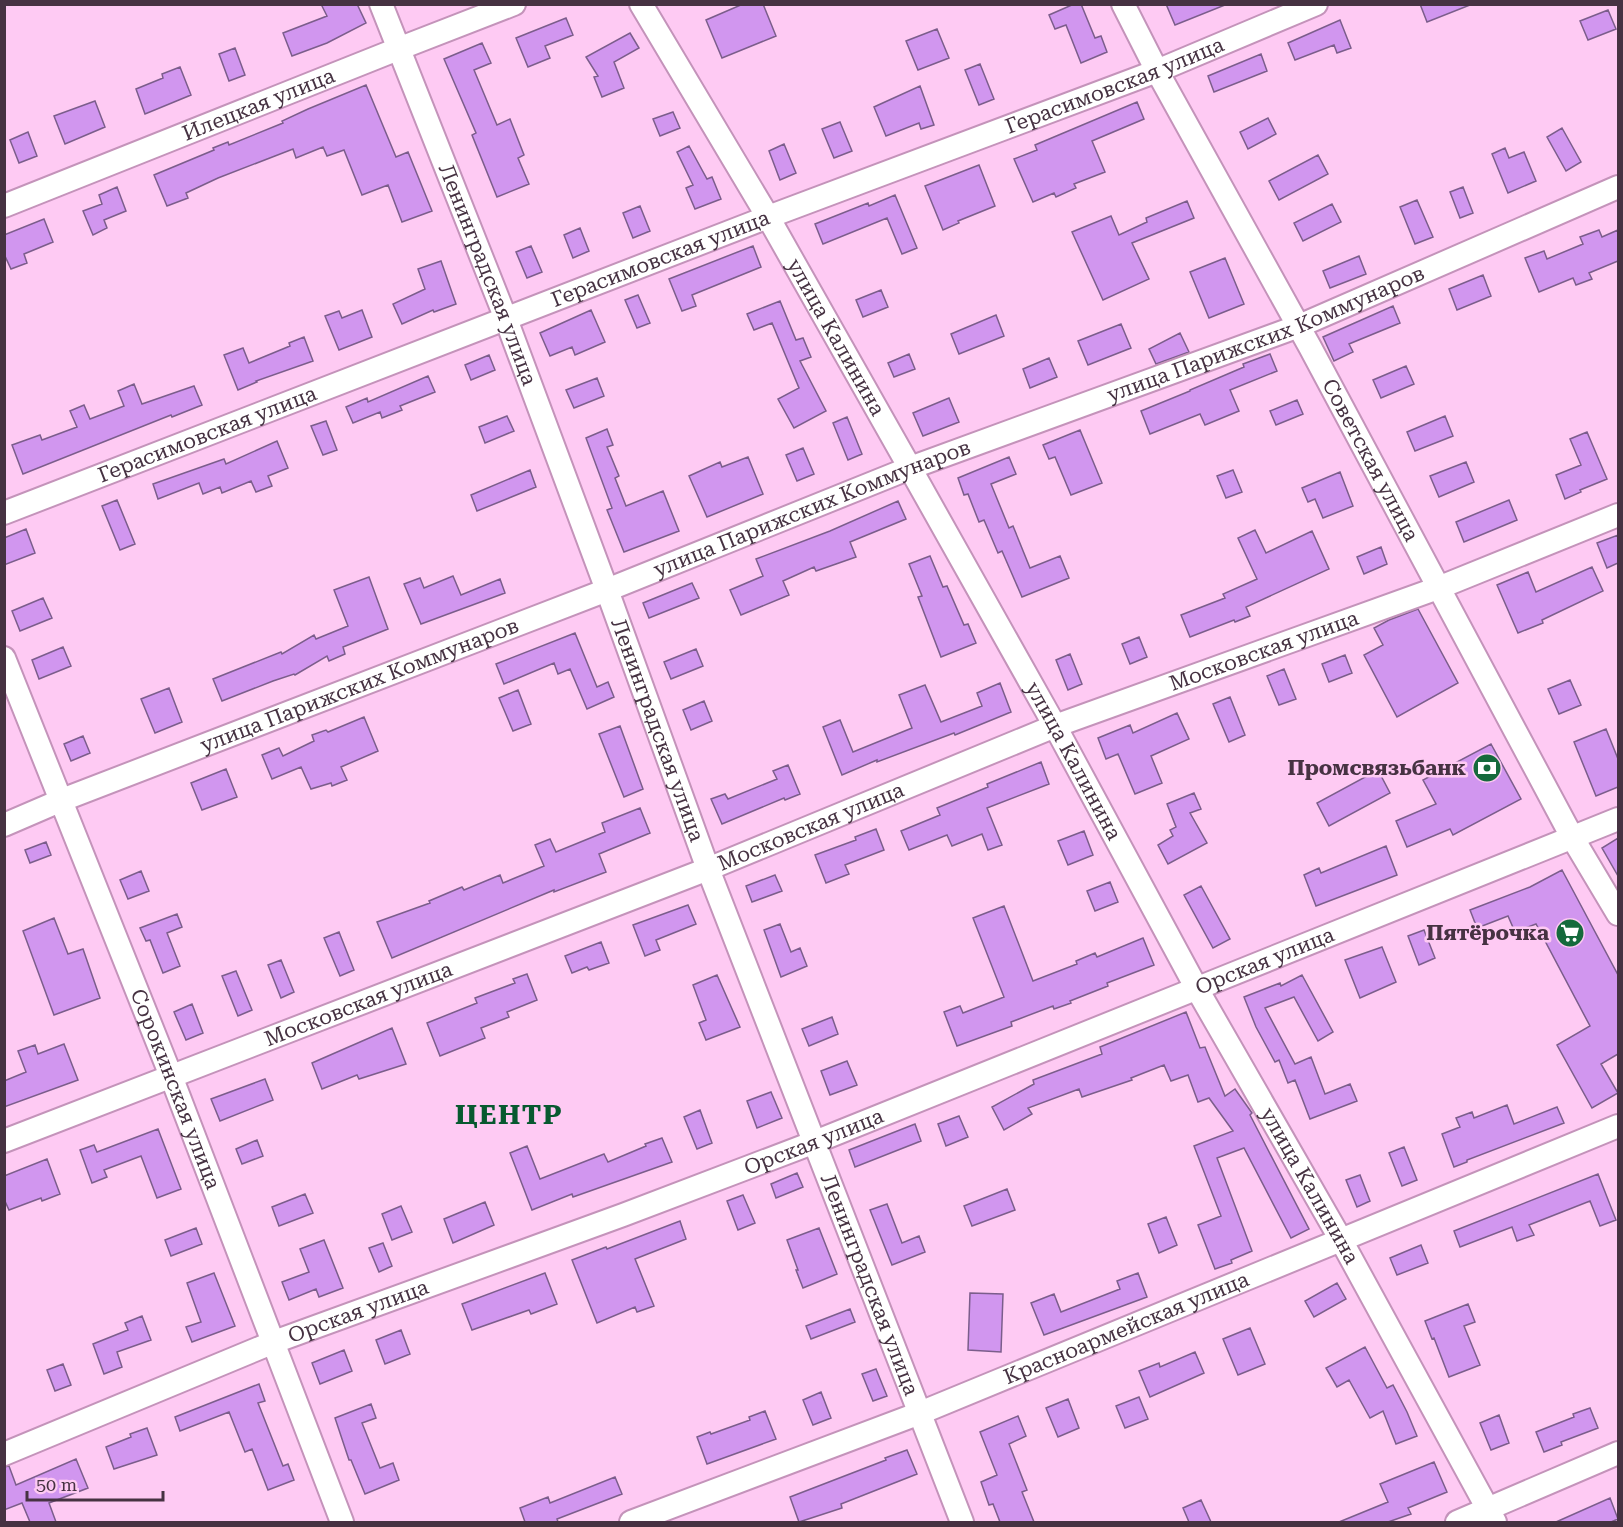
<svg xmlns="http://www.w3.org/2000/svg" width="1623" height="1527" viewBox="0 0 1623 1527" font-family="'Roboto Serif',serif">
	<rect width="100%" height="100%" fill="#fecaf3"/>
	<!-- building -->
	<path fill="#d196ef" stroke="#7b5d8b" stroke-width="1.5" d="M321,4H357L366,23L327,43L292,56L283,33L327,16Z
		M743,4H763L776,36L722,58L706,20Z
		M1074,4H1081L1095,38L1101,36L1107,52L1081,63L1066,25L1055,29L1049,15Z
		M1166,4H1225V5L1175,25Z
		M1420,4H1470V5L1427,22Z
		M1608,10L1616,29L1588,40L1580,21Z
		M566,18L573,35L545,46L550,58L528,67L516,38Z
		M1340,20L1351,48L1337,53L1334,45L1295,60L1288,43Z
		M937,29L949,58L918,70L906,41Z
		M630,33L639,48L614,62L624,88L602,97L594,77L598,76L586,57Z
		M482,43L491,63L474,70L497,125L510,119L524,155L518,158L529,184L497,197L472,135L476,133L444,59Z
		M235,48L245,75L229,81L219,54Z
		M1261,54L1267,71L1214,92L1208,76Z
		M980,64L994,99L979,105L965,70Z
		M180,67L191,95L145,114L136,89L163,78L162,74Z
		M366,85L396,157L408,152L432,211L402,222L388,185L362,195L344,150L327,156L323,147L296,158L293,149L218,178L186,193L188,198L167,206L154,175L214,150L213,148L228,142L229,145L283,123L282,121L308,109Z
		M920,86L934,125L921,129L919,123L886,136L874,107Z
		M95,101L105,127L65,144L54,116Z
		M1137,102L1144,119L1092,141L1105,172L1074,184L1076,188L1056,197L1054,193L1033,202L1014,159L1037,150L1035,145Z
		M673,112L680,128L660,136L653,119Z
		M1268,118L1276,134L1248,149L1240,132Z
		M840,122L852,151L834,158L822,129Z
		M1562,128L1581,162L1566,171L1547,137Z
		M28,132L37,156L19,163L10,140Z
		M784,144L796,173L780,180L769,151Z
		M689,146L707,179L712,177L721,199L695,209L686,188L693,185L677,152Z
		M1505,148L1509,158L1524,152L1536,181L1508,193L1492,154Z
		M1318,155L1328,174L1279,200L1269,181Z
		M979,165L995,206L958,221L959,223L943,230L925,186Z
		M117,187L126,211L104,220L107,228L93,235L83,211L102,204L99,195Z
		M1463,187L1473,213L1460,218L1450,192Z
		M895,195L917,248L902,254L887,218L823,244L815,224L868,203L869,206Z
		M1417,200L1433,237L1415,244L1400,207Z
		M1187,201L1194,218L1132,243L1149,279L1103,300L1072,232L1111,216L1119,235L1147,222L1146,218Z
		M1332,204L1341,222L1303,241L1294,223Z
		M640,206L650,231L633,238L623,213Z
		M44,219L53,242L24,254L27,263L11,269L4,254V235Z
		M580,228L589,251L573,258L564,235Z
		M1599,230L1602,237L1618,230V261L1589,273L1592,279L1576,285L1573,278L1539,292L1525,258L1544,251L1547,259L1583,244L1580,237Z
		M531,246L542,272L527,278L516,252Z
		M753,246L761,267L692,295L696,306L682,311L669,279Z
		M1359,256L1366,274L1330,288L1323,271Z
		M1225,258L1244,304L1209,318L1190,272Z
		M441,261L456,304L434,312L433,310L402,324L393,304L425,289L418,269Z
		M1483,275L1491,296L1457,310L1449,289Z
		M881,290L888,307L863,317L856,300Z
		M638,295L650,323L637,328L625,300Z
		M780,301L796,340L803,338L811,357L800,361L826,411L794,428L778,399L799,388L772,323L754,330L747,314Z
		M1393,306L1400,323L1349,344L1353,352L1334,361L1323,337Z
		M362,310L372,337L339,350L325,316L339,311L342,318Z
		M591,310L605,342L575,355L572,347L550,356L540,333Z
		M996,315L1004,336L959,354L951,334Z
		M1121,324L1131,348L1088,365L1078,341Z
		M1180,333L1189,352L1156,364L1149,349Z
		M304,337L313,361L256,381L257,382L238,390L224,355L243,348L249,363L290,346L289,343Z
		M909,354L915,369L894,377L888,363Z
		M1270,354L1277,371L1230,390L1239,411L1205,425L1200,414L1150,434L1141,411L1190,391V390L1244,367L1243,364Z
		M489,355L495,370L471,380L465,365Z
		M1049,358L1057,377L1030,388L1023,369Z
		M1406,366L1414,384L1381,398L1373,380Z
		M428,376L435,392L400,406L402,410L382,418L380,412L353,423L346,407L367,398L368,402Z
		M597,378L604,396L574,408L566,390Z
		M134,384L142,404L194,386L202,405L172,417L171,415L23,474L12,445L40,435L42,440L77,427L70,411L84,405L90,419L124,406L118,391Z
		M949,398L959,422L923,436L913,413Z
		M1297,400L1303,414L1276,425L1270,411Z
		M507,416L514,431L485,443L479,427Z
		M1445,416L1453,436L1415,451L1407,432Z
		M847,417L862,454L848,460L833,423Z
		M326,421L337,450L323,455L311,426Z
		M607,429L613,445L607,447L619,476L615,478L626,506L663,491L679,531L624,552L607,510L612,508L586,438Z
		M1080,430L1102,483L1071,495L1055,457L1049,459L1043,445Z
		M1587,432L1607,479L1580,490L1581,492L1565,499L1556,475L1581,465L1570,439Z
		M277,441L288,468L268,476L272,486L256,492L251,481L222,493L220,487L203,494L199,483L158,499L153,484L224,459L226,464Z
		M803,448L814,474L797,481L786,455Z
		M748,457L763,494L707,517L689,476L720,462L722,467Z
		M1009,457L1016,474L991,484L1009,528L1013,526L1030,568L1060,556L1069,578L1022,597L1002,551L998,553L984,520L979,522L968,494L964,495L958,478Z
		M1466,462L1474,482L1439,497L1430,476Z
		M530,470L536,487L477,511L471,495Z
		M1233,470L1242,492L1226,498L1217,476Z
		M1340,472L1353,506L1323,518L1315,499L1308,502L1302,488Z
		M117,500L135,544L120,550L102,506Z
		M1509,500L1517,520L1464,542L1456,522Z
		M898,501L906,519L850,542L856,557L816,571L814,567L783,581L789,595L741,615L730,590L763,576L756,559L830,531Z
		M26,529L35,553L4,565V538Z
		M1255,530L1266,553L1312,531L1329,569L1246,607L1250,616L1235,622L1234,620L1190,637L1181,615L1225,598L1223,594L1257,579L1238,538Z
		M1618,535V563L1607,568L1597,543Z
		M1381,547L1387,564L1364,574L1357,557Z
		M930,556L943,587L947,586L964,625L968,624L976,643L941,657L918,597L922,596L909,564Z
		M1592,567L1603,591L1542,620L1543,623L1518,633L1497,585L1528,572L1536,592Z
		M453,576L461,595L500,579L505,593L421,624L404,584L420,578L424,588Z
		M369,577L388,629L343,647L345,654L329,661L327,656L295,675L294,674L273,681L222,701L213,679L281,652L282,654L314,635L316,639L348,626L334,590Z
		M692,583L699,598L649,618L643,603Z
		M43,598L52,618L20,631L12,611Z
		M1418,609L1458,683L1397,717L1364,655L1383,645L1374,628L1389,620Z
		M575,633L597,687L608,682L614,697L587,709L570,669L558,674L554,663L504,684L496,664Z
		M1139,637L1147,657L1130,664L1122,644Z
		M63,647L71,666L39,679L32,660Z
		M696,649L703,666L671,679L664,662Z
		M1070,654L1082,684L1068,690L1056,660Z
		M1345,655L1352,673L1329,682L1322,664Z
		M1284,669L1296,699L1279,705L1267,676Z
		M1570,680L1581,705L1559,714L1548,689Z
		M1000,683L1011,712L955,735L954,733L877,762V760L842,775L823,727L840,720L853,752L912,728L899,695L925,685L941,722L982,706L977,693Z
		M169,688L182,722L155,733L141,699Z
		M518,690L531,724L513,731L499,698Z
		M1230,697L1245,735L1229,742L1213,704Z
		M704,701L712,721L691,730L683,710Z
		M1177,713L1189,739L1151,756L1162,783L1135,794L1118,754L1106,759L1098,738L1130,725L1133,733Z
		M364,717L378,751L341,767L347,780L332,786L331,783L311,789L301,767L272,779L262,755L279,748L283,756L314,741L312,735L326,730L328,732Z
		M620,726L643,789L624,797L599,734Z
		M1606,729L1618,759V787L1596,796L1574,742Z
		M83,736L90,753L71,761L64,744Z
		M1491,744L1521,799L1453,835L1450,829L1407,847L1396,821L1436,804L1423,780Z
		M1041,762L1049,784L987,808L1002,845L988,850L982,834L952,846L947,835L909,850L901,831L940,815L937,808L988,787L987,784Z
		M788,765L800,794L785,800L784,798L722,824L711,799L725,794L728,799L777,779L773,771Z
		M226,769L237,797L202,810L191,783Z
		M1378,770L1390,793L1329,826L1317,803Z
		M1194,793L1201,809L1190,813L1207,843L1168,864L1158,845L1173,836L1170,830L1176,827L1167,804Z
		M640,808L650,833L599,854L606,872L554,892V890L392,958L377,922L430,903L429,901L462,887L464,890L500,875L503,883L544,866L535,845L550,839L556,852L605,832L602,823Z
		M876,829L884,850L845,865L849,874L826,883L815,855L856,840L855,837Z
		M1084,831L1093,855L1068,865L1058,841Z
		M1618,838V876L1602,848Z
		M46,842L51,855L30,863L25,850Z
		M1386,846L1397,875L1316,906L1304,875L1319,868L1321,873Z
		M1562,870L1618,975V1054L1601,1064L1618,1093L1592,1108L1557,1045L1590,1026L1536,924L1515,932L1508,916L1477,928L1470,910L1530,887Z
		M141,871L149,891L128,899L120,880Z
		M775,875L782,891L752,902L746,886Z
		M1110,882L1118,902L1095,911L1087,891Z
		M1201,886L1230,939L1213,948L1184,895Z
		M688,905L696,924L656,940L660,950L645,956L633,925Z
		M1004,906L1033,981L1077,964L1076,961L1095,953L1097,957L1143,938L1154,965L1107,983L1108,986L1070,1001L1071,1003L1054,1009L1053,1006L1011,1022L1012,1026L957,1046L944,1012L960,1006L963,1013L1004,997L973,918Z
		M177,914L182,927L167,933L180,966L163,973L150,940L146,941L140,928Z
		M54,918L68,954L83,949L100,998L54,1015L23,931Z
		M780,924L791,952L800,948L807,966L781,977L764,930Z
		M1424,930L1435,958L1419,965L1408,936Z
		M339,932L354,970L340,976L324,938Z
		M601,942L609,963L589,970L587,967L572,973L565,956Z
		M1382,947L1396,982L1360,998L1345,960Z
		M281,960L294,992L281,998L268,965Z
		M236,971L252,1010L238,1016L222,976Z
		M527,974L537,1000L507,1012L509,1017L481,1028L485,1038L440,1056L427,1023L477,1003L475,998L515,983L513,979Z
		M717,975L740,1027L706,1040L699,1023L706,1020L693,985Z
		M1302,975L1333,1032L1318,1041L1294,997L1265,1008L1295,1064L1311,1057L1325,1094L1350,1084L1357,1101L1310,1119L1295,1080L1288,1083L1279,1060L1275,1062L1256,1027L1244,997L1280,983L1281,986Z
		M192,1004L203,1033L186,1040L174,1012Z
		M1186,1012L1200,1048L1205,1047L1225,1096L1235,1089L1252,1113L1250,1115L1309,1229L1291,1238L1244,1148L1217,1158L1252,1251L1231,1260L1232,1263L1215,1269L1198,1225L1221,1216L1194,1146L1233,1131L1209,1098L1198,1102L1188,1075L1171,1081L1164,1065L1131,1078L1132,1080L1082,1097L1079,1089L1028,1108L1032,1114L1004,1130L992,1107L1034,1084L1033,1080L1102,1054L1100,1047Z
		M832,1017L838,1034L809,1046L802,1029Z
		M392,1028L406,1064L359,1079L357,1075L322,1089L312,1063Z
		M64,1044L78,1080L4,1107V1081L26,1072L18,1051L35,1045L38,1054Z
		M847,1061L857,1085L830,1095L821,1071Z
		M265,1079L273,1100L220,1121L211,1099Z
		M771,1092L782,1118L757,1128L747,1101Z
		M1507,1105L1514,1124L1557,1107L1564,1123L1467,1160V1162L1454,1167L1442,1134L1460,1127L1456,1118L1472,1112L1474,1118Z
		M700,1110L712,1143L697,1149L684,1117Z
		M959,1116L968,1137L946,1146L938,1124Z
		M915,1124L921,1141L855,1167L849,1150Z
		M158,1129L181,1189L157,1198L141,1156L104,1170L107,1177L92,1183L80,1150L94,1145L97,1152Z
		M662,1138L672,1162L573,1197L572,1194L532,1210L510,1153L527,1146L540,1179L604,1154L608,1162L646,1146L645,1144Z
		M257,1140L263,1156L242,1164L236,1149Z
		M1404,1147L1417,1180L1402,1186L1389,1153Z
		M47,1159L60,1194L42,1201L41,1198L9,1210L4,1199V1176Z
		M797,1173L803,1187L776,1198L771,1184Z
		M1598,1174L1616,1220L1600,1226L1590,1201L1529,1225L1534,1235L1517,1241L1512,1227L1460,1247L1454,1231Z
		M1360,1175L1370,1201L1357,1207L1346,1180Z
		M1007,1189L1015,1210L972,1226L964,1206Z
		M305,1194L313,1213L279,1226L272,1207Z
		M743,1195L755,1223L738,1230L727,1201Z
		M485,1202L494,1225L453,1243L444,1219Z
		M887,1204L902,1243L919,1236L925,1252L892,1265L870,1210Z
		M401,1206L412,1232L392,1240L382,1214Z
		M1166,1217L1177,1245L1159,1253L1148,1224Z
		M680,1221L686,1239L635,1259L654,1306L637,1312L635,1307L597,1323L572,1260L606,1247L607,1249Z
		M196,1228L202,1244L171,1256L165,1240Z
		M819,1228L837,1274L803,1288L796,1270H798L787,1240Z
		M324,1240L343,1288L319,1297L316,1289L289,1300L282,1282L309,1272L300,1249Z
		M383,1243L392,1266L379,1272L369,1248Z
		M1421,1245L1428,1263L1397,1275L1390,1258Z
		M214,1273L235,1326L192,1342L186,1327L201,1322L187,1283Z
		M545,1273L557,1304L531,1314L529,1310L472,1330L462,1304Z
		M1138,1273L1147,1297L1044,1335L1031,1303L1054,1294L1061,1312L1120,1289L1117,1281Z
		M1337,1283L1346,1299L1314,1317L1305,1301Z
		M970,1293L1003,1294L1001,1352L968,1350Z
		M1468,1304L1475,1322L1464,1326L1480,1365L1449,1377L1434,1338L1432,1339L1425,1321Z
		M850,1309L855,1322L811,1339L806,1326Z
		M142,1316L151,1340L117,1352L122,1367L104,1374L93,1344L128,1330L125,1323Z
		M1250,1328L1265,1364L1238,1375L1223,1339Z
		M401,1330L410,1354L385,1364L376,1340Z
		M1365,1347L1387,1388L1393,1385L1407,1412L1417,1436L1396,1444L1383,1411L1370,1418L1349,1380L1337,1387L1326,1368Z
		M344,1350L352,1371L320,1384L312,1363Z
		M1195,1352L1204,1373L1150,1397L1139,1371L1159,1363L1160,1367Z
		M63,1364L71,1385L55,1391L47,1370Z
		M876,1369L887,1396L873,1401L862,1374Z
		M259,1384L265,1401L258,1403L283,1466L288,1464L294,1480L268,1490L252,1449L245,1452L229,1412L180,1431L175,1417Z
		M821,1392L831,1418L813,1425L803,1400Z
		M1139,1397L1148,1419L1125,1428L1116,1406Z
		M1068,1399L1079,1428L1058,1437L1046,1408Z
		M371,1404L376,1418L362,1423L380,1468L393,1463L399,1480L365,1494L351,1460H349L335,1418Z
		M1590,1408L1598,1428L1561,1442L1562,1445L1544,1452L1536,1432L1574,1417L1573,1414Z
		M765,1411L776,1439L707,1464L697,1437L710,1432L711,1434L750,1420L749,1417Z
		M1499,1415L1509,1443L1491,1450L1480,1423Z
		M1018,1416L1026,1436L1009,1444L1027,1490L1022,1492L1034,1522H1000L993,1504L989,1505L981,1482L997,1475L980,1432Z
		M147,1428L157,1455L114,1469L106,1447L131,1437L130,1434Z
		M907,1450L917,1474L841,1504L842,1508L799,1522L790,1497L886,1460L885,1458Z
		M76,1459L88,1488L49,1503L56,1522H30L22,1503L4,1510V1467L9,1466L16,1485Z
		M1434,1462L1447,1492L1408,1508L1411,1514L1388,1522H1339L1388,1502L1380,1484Z
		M615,1477L622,1494L557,1519L558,1522H525L520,1508L548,1497L550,1503Z
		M1610,1498L1618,1519L1611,1522H1556Z
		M1201,1500L1211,1522H1189L1183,1508Z"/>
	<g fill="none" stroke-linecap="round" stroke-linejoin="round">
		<!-- minor casing -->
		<g stroke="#c493ba" stroke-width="26">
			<g id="minor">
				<path id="s1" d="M381,4L506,319L607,590L708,869L962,1522"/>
				<path id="s2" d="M641,4L768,217L910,468L1055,726L1197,989L1341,1240L1495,1522"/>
				<path id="s3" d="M1123,4L1157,71L1310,347L1572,837L1618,914"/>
				<path id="s4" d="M4,206L398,49L514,4"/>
				<path id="s5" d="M4,513L768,217L1157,71L1316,4"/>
				<path id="s6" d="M4,658L171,1076L342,1522"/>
				<path id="s7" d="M4,825L62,800L607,590L910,468L1299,326L1618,187"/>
				<path id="s8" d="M4,1141L708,869L1055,726L1438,588L1618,515"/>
				<path id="s9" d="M4,1454L274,1342L623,1215L815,1142L1618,819"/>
				<path id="s10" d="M631,1522L920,1413L1618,1126"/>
				<path d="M1457,1522L1618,1453"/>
			</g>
		</g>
		<!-- minor -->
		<use href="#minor" stroke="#fff" stroke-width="22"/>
	</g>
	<!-- icons -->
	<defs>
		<g id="bank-disc" transform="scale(1.5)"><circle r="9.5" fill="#156a3c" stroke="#fecaf3"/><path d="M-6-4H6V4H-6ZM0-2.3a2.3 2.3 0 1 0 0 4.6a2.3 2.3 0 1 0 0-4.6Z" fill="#fff"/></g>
		<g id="supermarket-disc" transform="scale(1.5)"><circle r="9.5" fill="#156a3c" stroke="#fecaf3"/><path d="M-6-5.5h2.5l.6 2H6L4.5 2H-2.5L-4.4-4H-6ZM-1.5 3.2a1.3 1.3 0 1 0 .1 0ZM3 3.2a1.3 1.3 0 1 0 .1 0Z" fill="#fff"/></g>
	</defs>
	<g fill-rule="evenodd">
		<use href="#bank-disc" x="1487" y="768"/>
		<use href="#supermarket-disc" x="1570" y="933"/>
	</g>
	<g text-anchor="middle" stroke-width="5" stroke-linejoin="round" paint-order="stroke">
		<!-- street labels -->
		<g font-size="21" fill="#463242" stroke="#fecaf3">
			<text dy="7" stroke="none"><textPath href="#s5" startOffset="1190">Герасимовская улица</textPath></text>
			<text dy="7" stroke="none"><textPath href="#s4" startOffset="274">Илецкая улица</textPath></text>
			<text dy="7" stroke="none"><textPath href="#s5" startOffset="704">Герасимовская улица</textPath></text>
			<text dy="7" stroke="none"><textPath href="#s1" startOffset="291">Ленинградская улица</textPath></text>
			<text dy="7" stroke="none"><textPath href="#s7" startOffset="1354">улица Парижских Коммунаров</textPath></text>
			<text dy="7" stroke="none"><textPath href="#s2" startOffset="386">улица Калинина</textPath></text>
			<text dy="7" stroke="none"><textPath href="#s5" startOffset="218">Герасимовская улица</textPath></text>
			<text dy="7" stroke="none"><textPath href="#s3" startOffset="519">Советская улица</textPath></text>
			<text dy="7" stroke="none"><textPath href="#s7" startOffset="868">улица Парижских Коммунаров</textPath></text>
			<text dy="7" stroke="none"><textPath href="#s8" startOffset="1352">Московская улица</textPath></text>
			<text dy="7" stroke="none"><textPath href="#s7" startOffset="382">улица Парижских Коммунаров</textPath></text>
			<text dy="7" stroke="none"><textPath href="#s1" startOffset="777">Ленинградская улица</textPath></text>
			<text dy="7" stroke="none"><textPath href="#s2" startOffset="872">улица Калинина</textPath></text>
			<text dy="7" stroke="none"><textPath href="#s8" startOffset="866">Московская улица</textPath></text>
			<text dy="7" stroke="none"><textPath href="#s9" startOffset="1354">Орская улица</textPath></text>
			<text dy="7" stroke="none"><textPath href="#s8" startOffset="380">Московская улица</textPath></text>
			<text dy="7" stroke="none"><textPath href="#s6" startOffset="464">Сорокинская улица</textPath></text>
			<text dy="7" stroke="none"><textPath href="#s9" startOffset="868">Орская улица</textPath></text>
			<text dy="7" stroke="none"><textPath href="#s2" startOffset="1358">улица Калинина</textPath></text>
			<text dy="7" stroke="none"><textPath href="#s1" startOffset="1371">Ленинградская улица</textPath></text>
			<text dy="7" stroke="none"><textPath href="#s9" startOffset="382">Орская улица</textPath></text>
			<text dy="7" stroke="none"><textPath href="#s10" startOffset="532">Красноармейская улица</textPath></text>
		</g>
		<!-- poi labels -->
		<g font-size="21" font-weight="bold" fill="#463242" stroke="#fecaf3" text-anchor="end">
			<text x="1466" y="775">Промсвязьбанк</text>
			<text x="1549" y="940">Пятёрочка</text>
		</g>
		<!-- district labels -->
		<g font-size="27" font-weight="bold" letter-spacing="1.5" fill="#07592f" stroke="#fecaf3">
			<text x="509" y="1124">ЦЕНТР</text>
		</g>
	</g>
	<!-- border -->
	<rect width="1623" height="1527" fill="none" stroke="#463242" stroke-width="12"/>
	<!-- scale -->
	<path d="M27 1491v9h136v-9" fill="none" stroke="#463242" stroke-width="3"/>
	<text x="36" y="1491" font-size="18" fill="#463242" stroke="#fecaf3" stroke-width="4.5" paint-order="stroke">50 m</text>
</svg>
